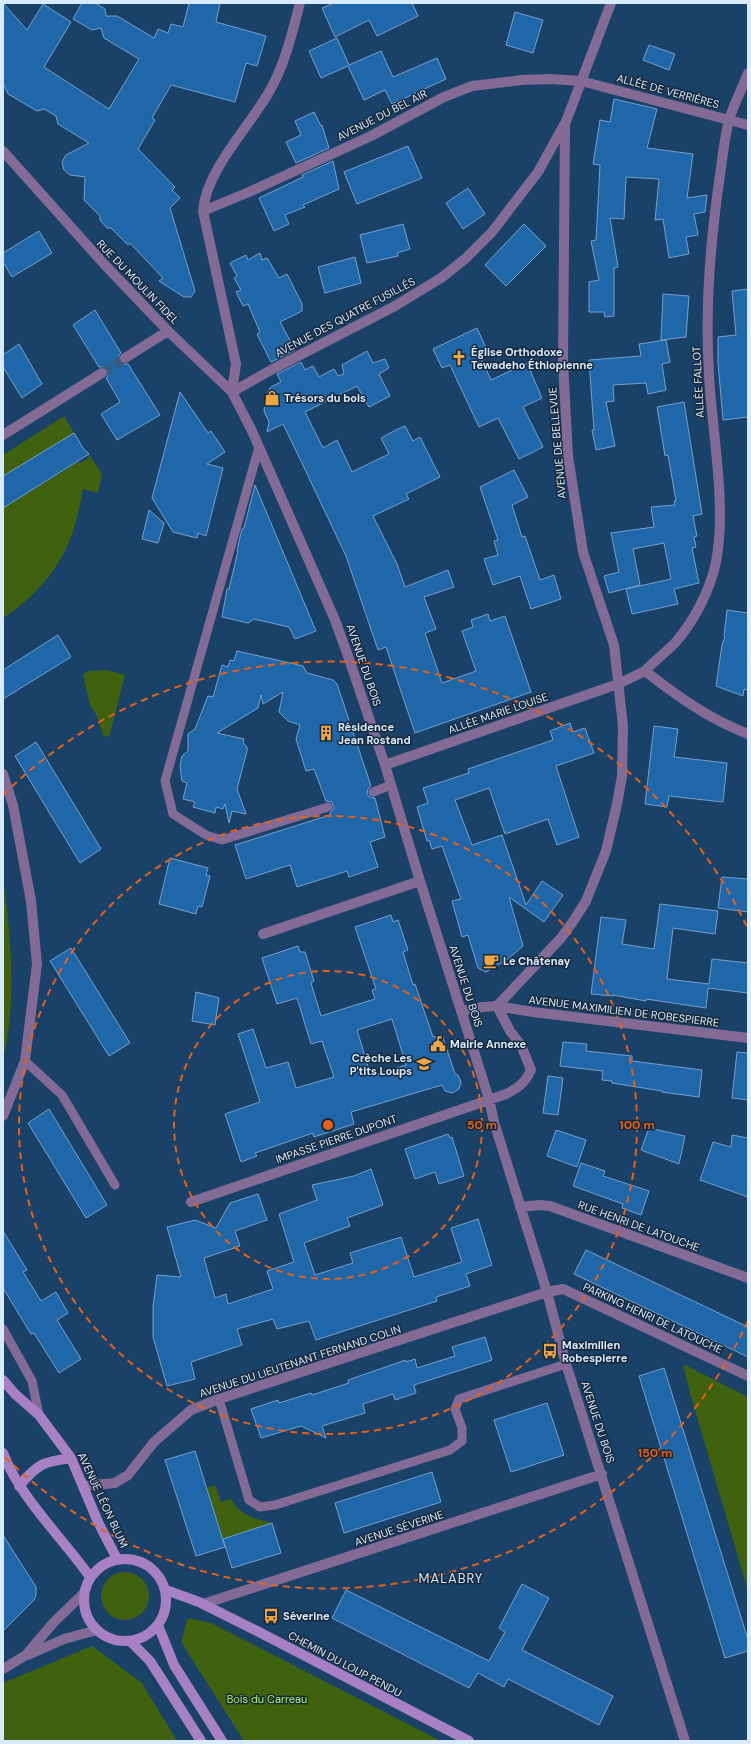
<svg xmlns="http://www.w3.org/2000/svg" width="751" height="1744" viewBox="0 0 751 1744" font-family="'DM Sans',sans-serif">
	<rect width="100%" height="100%" fill="#1a4269"/>
	<!-- green -->
	<path fill="#40620e" d="M64,416L74,433L3,476V455Z
		M89,454L102,474L98,493L83,489C80,504 77,520 72,534C59,570 34,598 3,618V508L78,462L80,463L88,459Z
		M106,670L125,675L109,737L103,735L97,716L90,705L83,674L89,671Z
		M3,880C11,936 17,1003 3,1058Z
		M683,1364L748,1397V1591L690,1393Z
		M215,1485L221,1502L231,1499C240,1515 254,1519 272,1523L223,1539L207,1488Z
		M101 1596a24 24 0 1 1 48 0a24 24 0 1 1-48 0Z
		M188,1618L211,1623L441,1741H244L181,1642Z
		M92,1646L142,1683L177,1741H3V1683Z"/>
	<!-- building -->
	<path fill="#1f67a8" stroke="#76a0cd" fill-rule="evenodd" d="M3,3L27,30L43,4L71,22L44,67L109,109L139,59L104,38L101,28L92,30L73,19L82,3H95L105,9L106,16H117L154,38L158,29L168,33L171,24L183,27L189,3H220L216,22L266,36L257,66L246,63L235,102L171,85L152,118L155,120L138,149L175,187L172,190L180,198L170,208L195,291L191,297H184L159,281L163,278L131,244H127L111,228H107L100,220V216L84,200L85,177L70,175L64,170L62,162L66,155L89,143L58,124L56,116L44,109L37,111L8,94L3,83Z
		M334,3H412L418,16L377,36L369,20L335,37L322,8Z
		M515,12L543,20L533,53L506,45Z
		M337,38L349,65L381,51L393,77L437,58L446,79L392,104L385,90L364,100L348,66L321,78L309,51Z
		M649,45L675,54L669,70L643,60Z
		M614,99L657,109L647,148L693,154L687,198L707,195L705,212L694,214L698,235L686,237L689,254L669,258L663,219L655,220L659,179L626,177L624,219L610,218L618,267L614,268V316L605,317L604,312H589V282L599,280L591,241L596,240L600,165L593,164L600,120L610,122Z
		M314,112L321,126L322,125L329,148L296,163L286,142L301,135L295,121Z
		M408,146L422,178L357,204L344,172Z
		M333,161L339,189L303,205L305,207L285,215L289,224L274,231L259,198L303,177L302,175Z
		M468,188L485,214L463,229L446,203Z
		M403,224L410,249L397,253L398,256L367,263L360,235Z
		M524,224L546,246L506,286L485,265Z
		M39,231L52,253L12,277L3,262V253Z
		M260,253L262,260L267,258L279,278L287,274L302,304V311L280,322L295,350L271,362L257,334L260,332L248,304L243,306L236,292L241,290L234,278L237,276L230,263L246,255L248,260Z
		M355,257L361,283L325,293L318,267Z
		M748,289V417L723,420L718,363V337L736,335L732,291Z
		M663,294L689,296L686,337L661,340Z
		M95,310L121,353L119,355V361L122,364H128L160,415L117,440L101,414L120,402L106,378L108,376V370L105,367H99L73,325Z
		M477,328L486,348L478,352L491,380L527,363L542,398L523,407L543,447L519,459L498,418L479,427L450,365L442,368L433,349Z
		M666,340L670,362L662,364L666,390L648,394L646,383L613,385L614,401L606,402L615,446L596,450L592,430H594L589,360L641,356L639,344Z
		M19,344L42,384L22,398L3,367V355Z
		M367,351L373,363L385,359L389,368L379,374L390,396L369,407L357,386L305,412L323,448L337,440L352,472L389,454L381,438L398,429L405,426L413,441L420,437L440,477L406,494L409,499L373,516L397,564L405,587L448,570L454,587L424,597L436,629L425,633L442,683L476,671L462,631L473,627L471,620L488,614L490,621L505,616L531,692L415,733L386,647L378,650L346,556L300,459L283,424L267,432L269,422L264,411L266,395L271,387L281,382L277,374L301,362L305,370L313,366L319,377L334,369L338,376L344,374L342,365Z
		M180,392L208,433L211,431L225,452L207,464L223,468L206,536L198,533L197,538L173,532L152,498Z
		M684,402L702,514L693,516L697,536L694,537L696,547L692,548L699,583L674,589L678,604L632,614L626,589L671,579L664,543L633,549L640,585L609,593L604,576L619,572L611,533L654,527L651,507L675,505L674,501H676L668,455L665,456L657,407Z
		M74,433L83,448L89,454L3,508V476Z
		M514,470L528,497L512,505L522,537L525,536L540,580L554,575L561,599L531,609L520,576L493,585L484,559L498,555L494,541L498,540L480,487Z
		M255,485L316,631L295,639L289,627L254,619L248,623L222,617L227,589H229L238,551H237L240,537L242,529L244,528Z
		M149,510L164,523L158,543L142,539Z
		M727,610L748,613V690L744,689L743,696L716,686L722,645L725,637L724,636Z
		M58,635L71,657L3,699V670Z
		M237,651L303,666L307,673L333,680L337,684L371,786L368,789L367,794L370,797L375,798L385,837L370,842L378,867L349,877L347,871L297,887L290,865L246,879L235,845L330,815V813L334,808L332,802L326,801L314,769L306,771L296,739L300,725L288,721L279,712L283,692L263,704L261,695L258,708L217,733L244,739L243,743L247,747V751L237,789L246,814L232,811L229,823L225,804L223,809L216,807L215,813L193,807L195,802L183,799L187,783L182,781L180,766L182,756L188,751V734L195,729L208,696L213,697L222,665L228,667L230,660L234,661Z
		M570,723L573,732L585,728L594,753L556,766L579,837L557,845L548,819L505,834L489,788L455,800L472,845L502,835L526,905L542,881L563,895L544,922L509,897L523,946L508,959L486,972L478,968L468,935L462,937L452,901L461,899L442,846L432,849L429,840L427,841L417,807L428,803L423,788L469,773L468,769L553,740L550,731Z
		M654,726L678,729L674,757L727,763L723,802L669,796L667,807L645,804Z
		M36,742L101,849L80,863L15,756Z
		M170,858L208,868L206,875L210,876L202,907L198,906L196,914L159,904Z
		M722,877L748,879V912L718,908Z
		M660,904L718,911L715,934L673,928L667,979L709,984L712,959L748,963V993L708,988L706,1008L646,999V1001L613,995V996L591,994L601,917L626,920L622,944L654,949Z
		M391,915L393,922L398,920L408,950L403,952L413,985L415,984L433,1037L442,1035L455,1074L458,1075L461,1082L459,1089L452,1093L445,1091L442,1085L351,1112L354,1124L314,1137L313,1133L255,1153L257,1156L241,1162L225,1114L260,1102L238,1034L253,1029L266,1068L288,1062L296,1088L334,1077L322,1041L311,1044L297,998L277,1004L262,958L298,946L300,952H305L314,981L311,983L321,1016L346,1008L375,999L372,990L376,989L355,927ZM392,1019L406,1065L371,1076L357,1030Z
		M71,948L130,1043L109,1056L50,961Z
		M196,992L219,998L215,1025L192,1021Z
		M563,1042L587,1044L586,1051L632,1056V1061L702,1070L699,1097L662,1092V1091L612,1083V1081L602,1080L603,1071L560,1066Z
		M737,1052L748,1053V1100L732,1098Z
		M548,1076L563,1078L558,1115L543,1113Z
		M49,1109L107,1205L86,1218L28,1123Z
		M649,1128L685,1136L679,1164L641,1150Z
		M556,1130L586,1140L577,1167L547,1156Z
		M448,1134L450,1138L452,1137L464,1176L439,1184L435,1172L415,1179L405,1149Z
		M732,1135L748,1138V1197L700,1180L713,1142L731,1147Z
		M581,1163L605,1171L603,1176L649,1191L641,1215L622,1208L623,1204L573,1186Z
		M371,1169L383,1205L347,1218L350,1226L304,1243L315,1275L353,1263L350,1253L401,1237L414,1277L462,1262L451,1228L478,1219L492,1265L466,1274L470,1286L436,1297L437,1301L316,1340L309,1321L277,1329L273,1319L237,1329L242,1345L191,1362L195,1379L167,1386L153,1337V1307L157,1275L181,1277L167,1227L195,1220L216,1228L230,1203L258,1194L267,1220L235,1231L240,1246L204,1258L215,1298L226,1294L228,1304L273,1289L267,1271L294,1262L279,1214L317,1200L312,1185L354,1176Z
		M3,1231L27,1270L23,1272L41,1301L56,1292L68,1313L57,1320L81,1359L59,1373L34,1333L31,1334L3,1288Z
		M586,1250L748,1327V1357L574,1274Z
		M485,1337L492,1360L414,1385L416,1393L395,1400L393,1394L363,1404L365,1413L322,1426L326,1438L301,1426L261,1438L251,1409L278,1400L279,1403L311,1393L312,1395L349,1383L348,1380L406,1360V1362L415,1359L417,1368L455,1356L452,1347Z
		M664,1368L748,1640V1651L725,1658L639,1376Z
		M547,1403L564,1455L511,1472L494,1420Z
		M195,1451L225,1547L196,1556L165,1460Z
		M432,1472L441,1502L344,1533L335,1503Z
		M272,1523L281,1553L232,1568L223,1539Z
		M3,1535L36,1587V1595L34,1600L3,1631Z
		M522,1584L549,1598L522,1650L613,1696L599,1725L508,1679L504,1687L478,1673L469,1688L332,1618L346,1590L489,1661L505,1632L499,1628Z"/>
	<g fill="none" stroke-linecap="round" stroke-linejoin="round">
		<!-- street-tunnel -->
		<path stroke="#365b7f" stroke-width="10" stroke-dasharray="10 5" stroke-linecap="butt" d="M102,373L125,358"/>
		<!-- lane -->
		<path stroke="#836b95" stroke-width="9" d="M259,447L165,781L173,814L206,835L222,840L328,807
			M373,792L391,785
			M25,1061L62,1095L115,1185
			M3,1329L32,1381L39,1415
			M219,1399L249,1500L260,1507L275,1505L450,1450L462,1441V1428L455,1409L459,1399L566,1364"/>
		<!-- street -->
		<path stroke="#836b95" stroke-width="10" d="M3,151L104,264L168,331L232,392L252,431L335,620L348,656L385,765L420,881L489,1099L494,1122L547,1292L566,1364L685,1741
			M203,211L249,192L371,136L444,97L472,86L522,80L549,79L581,81L748,125
			M125,358L168,331
			M232,392L271,370L395,306L441,278L465,259L492,232L538,172L564,125
			M232,392L236,364L203,211C206,170 250,126 269,92C285,65 292,33 300,3
			M3,435L102,373
			M645,671C654,661 665,653 675,643C694,621 710,591 716,562C727,505 712,433 709,374C705,311 710,245 719,182C722,162 724,140 729,120C734,104 742,89 748,73
			M385,765L618,684L645,671C677,696 709,719 748,734
			M3,774L13,805L31,901L37,964L25,1061L3,1116
			M263,934L420,881
			M497,1006L561,938L574,920L586,901L606,851L617,804L622,776L623,726L614,645L583,552L568,456L563,362L565,124L611,3
			M497,1006L533,1012L748,1038
			M191,1202L506,1094C518,1088 525,1083 531,1070L521,1045L510,1031L497,1006L483,1007L461,1011
			M520,1207L539,1205L550,1206L748,1278
			M84,1486L115,1483L128,1475L154,1442L191,1410L219,1399L547,1292L563,1289L748,1376
			M203,1604L602,1474
			M28,1655L64,1639L97,1630
			M3,1669L26,1655L54,1622L84,1593"/>
		<!-- secondary -->
		<path stroke="#a881c5" stroke-width="10" d="M3,1380L15,1394L39,1415L71,1458L98,1522L117,1559
			M3,1453C20,1498 62,1537 90,1577
			M19,1486C38,1464 42,1462 71,1458
			M84 1600a41 41 0 1 1 82 0a41 41 0 1 1-82 0Z
			M166,1590L199,1602L257,1631L469,1741
			M158,1625L174,1665L222,1741
			M130,1641L150,1661L201,1741"/>
	</g>
	<!-- distance rings -->
	<g fill="none" stroke="#e76018" stroke-width="2" stroke-dasharray="7 5">
		<circle cx="328" cy="1125" r="154"/>
		<circle cx="328" cy="1125" r="309"/>
		<path d="M748 1321A463 463 0 0 1 3 1455M3 795A463 463 0 0 1 748 929"/>
	</g>
	<!-- icons -->
	<defs>
		<g id="church-bare" transform="scale(1.2)"><path d="M-1.2-6h2.4v3.5h3.3v2.4h-3.3V6h-2.4V-.1h-3.3v-2.4h3.3Z" fill="#f1a540" stroke="#17283a" stroke-width="2.5" paint-order="stroke"/></g>
		<g id="shop-bare" transform="scale(1.2)"><path d="M-5-2.5h2.3a2.7 3.5 0 0 1 5.4 0H5L5.5 6h-11ZM-1.5-2.5h3a1.5 2.3 0 0 0-3 0Z" fill="#f1a540" stroke="#17283a" stroke-width="2.5" paint-order="stroke"/></g>
		<g id="building-bare" transform="scale(1.2)"><path d="M-4-6H4V6H1V3H-1V6H-4ZM-2.5-4.3h1.7v1.8h-1.7ZM.8-4.3h1.7v1.8H.8ZM-2.5-1h1.7V.8h-1.7ZM.8-1h1.7V.8H.8Z" fill="#f1a540" stroke="#17283a" stroke-width="2.5" paint-order="stroke"/></g>
		<g id="cafe-bare" transform="scale(1.2)"><path d="M-5.5-4.5H6V0H3Q3 3.5 0 3.5H-2.5Q-5.5 3.5-5.5 0ZM3-3.2v2h1.7v-2ZM-6 4.5H4V6H-6Z" fill="#f1a540" stroke="#17283a" stroke-width="2.5" paint-order="stroke"/></g>
		<g id="civic-bare" transform="scale(1.2)"><path d="M-.6-6.5H3V-4.5H.6V-3L4-1V1h2V6H-6V1h2V-1L-.6-3ZM-1.2 2.5V6h2.4V2.5Z" fill="#f1a540" stroke="#17283a" stroke-width="2.5" paint-order="stroke"/></g>
		<g id="school-bare" transform="scale(1.2)"><path d="M0-5L7-2L0 1L-7-2ZM-4 1L0 2.5L4 1V4Q0 6-4 4Z" fill="#f1a540" stroke="#17283a" stroke-width="2.5" paint-order="stroke"/></g>
		<g id="bus-bare" transform="scale(1.2)"><path d="M-5-6H5V4H4V6H2V4H-2V6H-4V4H-5ZM-3.5-4V0h7V-4ZM-3.5 1.2v1.5H-2V1.2ZM2 1.2v1.5H3.5V1.2Z" fill="#f1a540" stroke="#17283a" stroke-width="2.5" paint-order="stroke"/></g>
	</defs>
	<g fill-rule="evenodd">
		<use href="#church-bare" x="459" y="358"/>
		<use href="#shop-bare" x="272" y="398"/>
		<use href="#building-bare" x="326" y="733"/>
		<use href="#cafe-bare" x="491" y="961"/>
		<use href="#civic-bare" x="438" y="1044"/>
		<use href="#school-bare" x="424" y="1064"/>
		<use href="#bus-bare" x="550" y="1351"/>
		<use href="#bus-bare" x="271" y="1616"/>
	</g>
	<g text-anchor="middle" stroke-width="3" stroke-linejoin="round" paint-order="stroke">
		<!-- street labels -->
		<g font-size="11" fill="#d8eafd" stroke="#17283a">
			<text transform="translate(668 91) rotate(15)" y="4">ALLÉE DE VERRIÈRES</text>
			<text transform="translate(382 115) rotate(-27)" y="4">AVENUE DU BEL AIR</text>
			<text transform="translate(138 282) rotate(46)" y="4">RUE DU MOULIN FIDEL</text>
			<text transform="translate(345 317) rotate(-28)" y="4">AVENUE DES QUATRE FUSILLÉS</text>
			<text transform="translate(698 382) rotate(-93)" y="4">ALLÉE FALLOT</text>
			<text transform="translate(557 443) rotate(-95)" y="4">AVENUE DE BELLEVUE</text>
			<text transform="translate(364 665) rotate(71)" y="4">AVENUE DU BOIS</text>
			<text transform="translate(498 713) rotate(-19)" y="4">ALLÉE MARIE LOUISE</text>
			<text transform="translate(466 986) rotate(72)" y="4">AVENUE DU BOIS</text>
			<text transform="translate(624 1011) rotate(7)" y="4">AVENUE MAXIMILIEN DE ROBESPIERRE</text>
			<text transform="translate(336 1139) rotate(-19)" y="4">IMPASSE PIERRE DUPONT</text>
			<text transform="translate(639 1226) rotate(20)" y="4">RUE HENRI DE LATOUCHE</text>
			<text transform="translate(653 1318) rotate(25)" y="4">PARKING HENRI DE LATOUCHE</text>
			<text transform="translate(300 1361) rotate(-18)" y="4">AVENUE DU LIEUTENANT FERNAND COLIN</text>
			<text transform="translate(598 1422) rotate(72)" y="4">AVENUE DU BOIS</text>
			<text transform="translate(103 1500) rotate(65)" y="4">AVENUE LÉON BLUM</text>
			<text transform="translate(399 1528) rotate(-18)" y="4">AVENUE SÉVERINE</text>
			<text transform="translate(345 1664) rotate(28)" y="4">CHEMIN DU LOUP PENDU</text>
		</g>
		<!-- poi labels -->
		<g font-size="11" font-weight="bold" fill="#d8eafd" stroke="#17283a" text-anchor="start">
			<text x="471" y="356">Église Orthodoxe<tspan x="471" dy="13">Tewadeho Éthiopienne</tspan></text>
			<text x="284" y="402">Trésors du bois</text>
			<text x="338" y="731">Résidence<tspan x="338" dy="13">Jean Rostand</tspan></text>
			<text x="503" y="965">Le Châtenay</text>
			<text x="450" y="1048">Mairie Annexe</text>
			<text x="412" y="1062" text-anchor="end">Crèche Les<tspan x="412" dy="13">P'tits Loups</tspan></text>
			<text x="562" y="1349">Maximilien<tspan x="562" dy="13">Robespierre</tspan></text>
			<text x="283" y="1620">Séverine</text>
		</g>
		<!-- park labels -->
		<g font-size="11" fill="#aff262" stroke="#17283a">
			<text x="267" y="1703">Bois du Carreau</text>
		</g>
		<!-- quarter labels -->
		<g font-size="13" letter-spacing="1" fill="#d3e5f8" stroke="#17283a">
			<text x="451" y="1583">MALABRY</text>
		</g>
	</g>
	<circle cx="328" cy="1125" r="6" fill="#e76018" stroke="#17283a" stroke-width="2"/>
	<g font-size="12" text-anchor="middle" font-weight="bold" fill="#e76018" stroke="#17283a" stroke-width="3" stroke-linejoin="round" paint-order="stroke">
		<text x="482" y="1129">50 m</text>
		<text x="637" y="1129">100 m</text>
		<text x="655" y="1457">150 m</text>
	</g>
	<!-- border -->
	<rect width="751" height="1744" fill="none" stroke="#d8eafd" stroke-width="8"/>
</svg>
